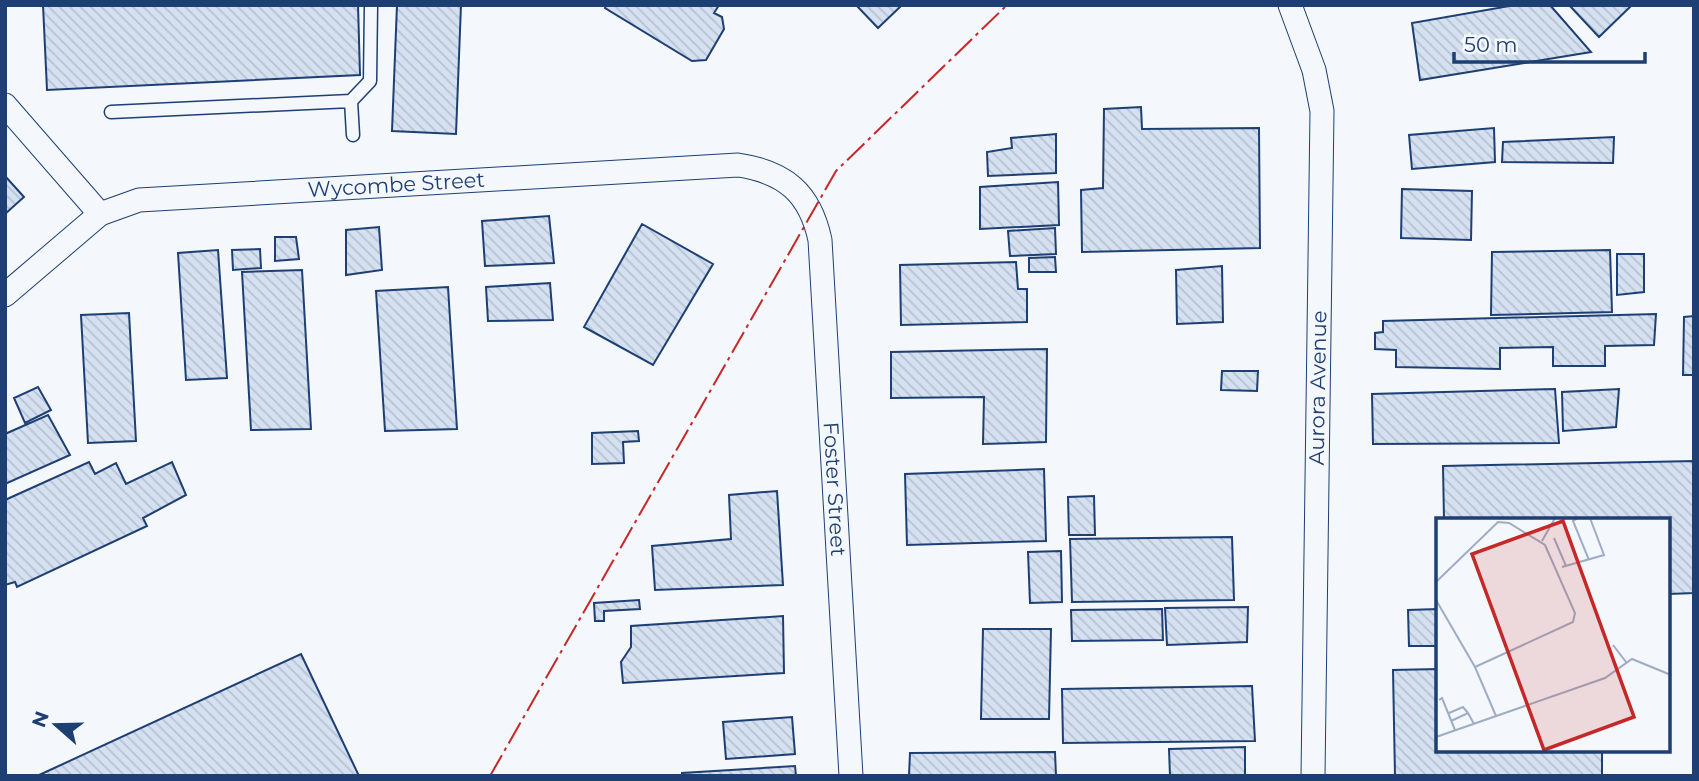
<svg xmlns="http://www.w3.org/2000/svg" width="1699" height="781" viewBox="0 0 1699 781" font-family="Montserrat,sans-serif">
	<defs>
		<pattern id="building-back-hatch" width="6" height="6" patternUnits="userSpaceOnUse" patternTransform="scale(1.75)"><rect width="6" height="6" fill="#d5e0f0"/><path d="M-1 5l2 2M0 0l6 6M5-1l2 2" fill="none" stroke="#b6c1d1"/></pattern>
	</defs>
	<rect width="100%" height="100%" fill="#f4f7fb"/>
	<!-- building -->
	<path fill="url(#building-back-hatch)" stroke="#1d3f73" stroke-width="2" d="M43,5H358L360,75L47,90Z
		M397,5H461L456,134L392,131Z
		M606,5H719L714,13L722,17L724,29L706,60L692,61L605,8Z
		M856,5H902L878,28Z
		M1515,5H1550L1591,52L1420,80L1412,23Z
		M1569,5H1632L1599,37Z
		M1141,107L1142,129L1259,128L1260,248L1082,252L1081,190L1103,188L1104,109Z
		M1494,128L1495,162L1412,169L1409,135Z
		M1056,134V173L988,176L987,152L1012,148L1011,138Z
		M1614,137L1613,163L1502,162L1503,142Z
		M5,176L24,197L5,214Z
		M1058,182L1059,225L980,229V187Z
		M1402,189L1472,191L1471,240L1401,238Z
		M549,216L554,263L485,266L482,221Z
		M642,224L713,264L653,365L584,327Z
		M379,227L382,270L346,275V230Z
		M1055,228L1056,254L1010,256L1008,231Z
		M275,237H296L299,259L275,261Z
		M260,249L261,268L233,270L232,250Z
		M218,250L227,378L186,380L178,253Z
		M1610,250L1612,312L1491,315L1492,252Z
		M1617,254H1644V292L1617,295Z
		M1055,257L1056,272H1029V258Z
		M1016,262L1018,289H1027V322L901,325L900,265Z
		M1222,266L1223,322L1177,324L1176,270Z
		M302,270L311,429L251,430L242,272Z
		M550,283L553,320L488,321L486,287Z
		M448,287L457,429L385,431L376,291Z
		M129,313L136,441L88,443L81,315Z
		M1656,314L1654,345L1605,346V366H1553V347L1500,348V369L1396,367V350L1375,349V333L1383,332V321Z
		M1694,316V375H1683L1684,317Z
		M1047,349L1046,442L983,444L984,397L891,398V352Z
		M1222,371H1258L1257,391L1221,390Z
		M38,387L51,410L25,423L14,398Z
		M1555,389L1559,443L1373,444L1372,394Z
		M1619,389L1616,427L1563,431L1562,392Z
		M48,415L70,455L5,484V434Z
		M638,431L639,441L623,442L624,463L592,464V433Z
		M1694,461V593L1669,594V520H1444L1443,466Z
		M89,462L95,474L116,463L126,484L172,462L186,495L143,518L147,526L17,587L15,582L5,585V500Z
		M1044,469L1046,541L907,545L905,474Z
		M777,491L783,585L655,590L652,546L731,539L729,495Z
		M1094,496L1095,535H1069L1068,497Z
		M1232,537L1234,600L1072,602L1070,539Z
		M1061,551L1062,602L1030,603L1028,552Z
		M639,600L640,609L604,611V621H595L594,603Z
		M1248,607L1247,642L1167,645L1165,608Z
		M1162,609L1163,640L1072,641L1071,610Z
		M1438,609V646H1409L1408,610Z
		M783,616L784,673L623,683L621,662L631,647V626Z
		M983,629H1051L1049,719H981Z
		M301,654L359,776H37Z
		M1438,669V751H1602V776H1395L1393,670Z
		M1252,686L1255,741L1063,743L1062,689Z
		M792,717L795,754L726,759L723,722Z
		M1245,747V776H1170L1169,749Z
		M1055,752L1056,776H909L910,753Z
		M795,766L796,776H682V773Z"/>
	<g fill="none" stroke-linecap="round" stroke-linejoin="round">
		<!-- lane casing -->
		<g stroke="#1d3f73" stroke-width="15">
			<path id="lane" d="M111,112L351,101
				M353,135L351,101L370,81L371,5"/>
		</g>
		<!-- street casing -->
		<g stroke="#1d3f73" stroke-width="25">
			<g id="street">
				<path d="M1290,5L1314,70L1322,111L1313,776"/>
				<path d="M5,105L100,214"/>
				<path id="s1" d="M5,295L100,214L139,200L738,165C785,172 810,193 820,240L851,776"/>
			</g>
		</g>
		<!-- lane -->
		<use href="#lane" stroke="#f4f7fb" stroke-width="12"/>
		<!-- street -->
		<use href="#street" stroke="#f4f7fb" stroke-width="23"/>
		<!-- power -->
		<path stroke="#c62828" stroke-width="2" stroke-dasharray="24 5 3.5 5" stroke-linecap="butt" d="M490,776L836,171L1007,5"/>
	</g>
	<g text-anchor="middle" stroke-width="5" stroke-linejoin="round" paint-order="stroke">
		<!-- street labels -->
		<g font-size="21" fill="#1d3f73" stroke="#f4f7fb">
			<text dy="7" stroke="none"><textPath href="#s1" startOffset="424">Wycombe Street</textPath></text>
			<text transform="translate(1318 388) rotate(-89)" y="7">Aurora Avenue</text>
			<text dy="7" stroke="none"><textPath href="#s1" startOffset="1136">Foster Street</textPath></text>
		</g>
	</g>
	<!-- overview -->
	<g transform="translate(1436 518)">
		<rect width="234" height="234" fill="#f4f7fb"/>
		<path fill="none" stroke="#9eadc5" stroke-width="2" d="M142,0L137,3L153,42M118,20L130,48M106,23L119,0M126,49L168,37L154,0M0,64L62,4L73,5L109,27L139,95L137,104L39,149M0,82L39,149L60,198M177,127L190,144M3,182L6,180L19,212M13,195L27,189L32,195M15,203L32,195L38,206M0,219L169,160L196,141L235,157"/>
		<path fill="#c62828" fill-opacity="0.15" stroke="#c62828" stroke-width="3.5" d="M127,3L198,199L108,232L36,36Z"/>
		<rect width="234" height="234" fill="none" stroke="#1d3f73" stroke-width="3.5"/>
	</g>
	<!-- border -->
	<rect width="1699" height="781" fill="none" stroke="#1d3f73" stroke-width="14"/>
	<!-- north arrow -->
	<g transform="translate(56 725) rotate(290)" stroke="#f4f7fb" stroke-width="5" paint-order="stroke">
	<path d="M0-5L12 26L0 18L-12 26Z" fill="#1d3f73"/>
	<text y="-10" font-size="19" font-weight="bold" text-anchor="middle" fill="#1d3f73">N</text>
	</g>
	<!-- scale -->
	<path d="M1454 52v10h191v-10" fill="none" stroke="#1d3f73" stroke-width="3.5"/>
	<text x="1464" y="52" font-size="21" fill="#1d3f73" stroke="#f4f7fb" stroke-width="5" paint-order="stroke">50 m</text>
</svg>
